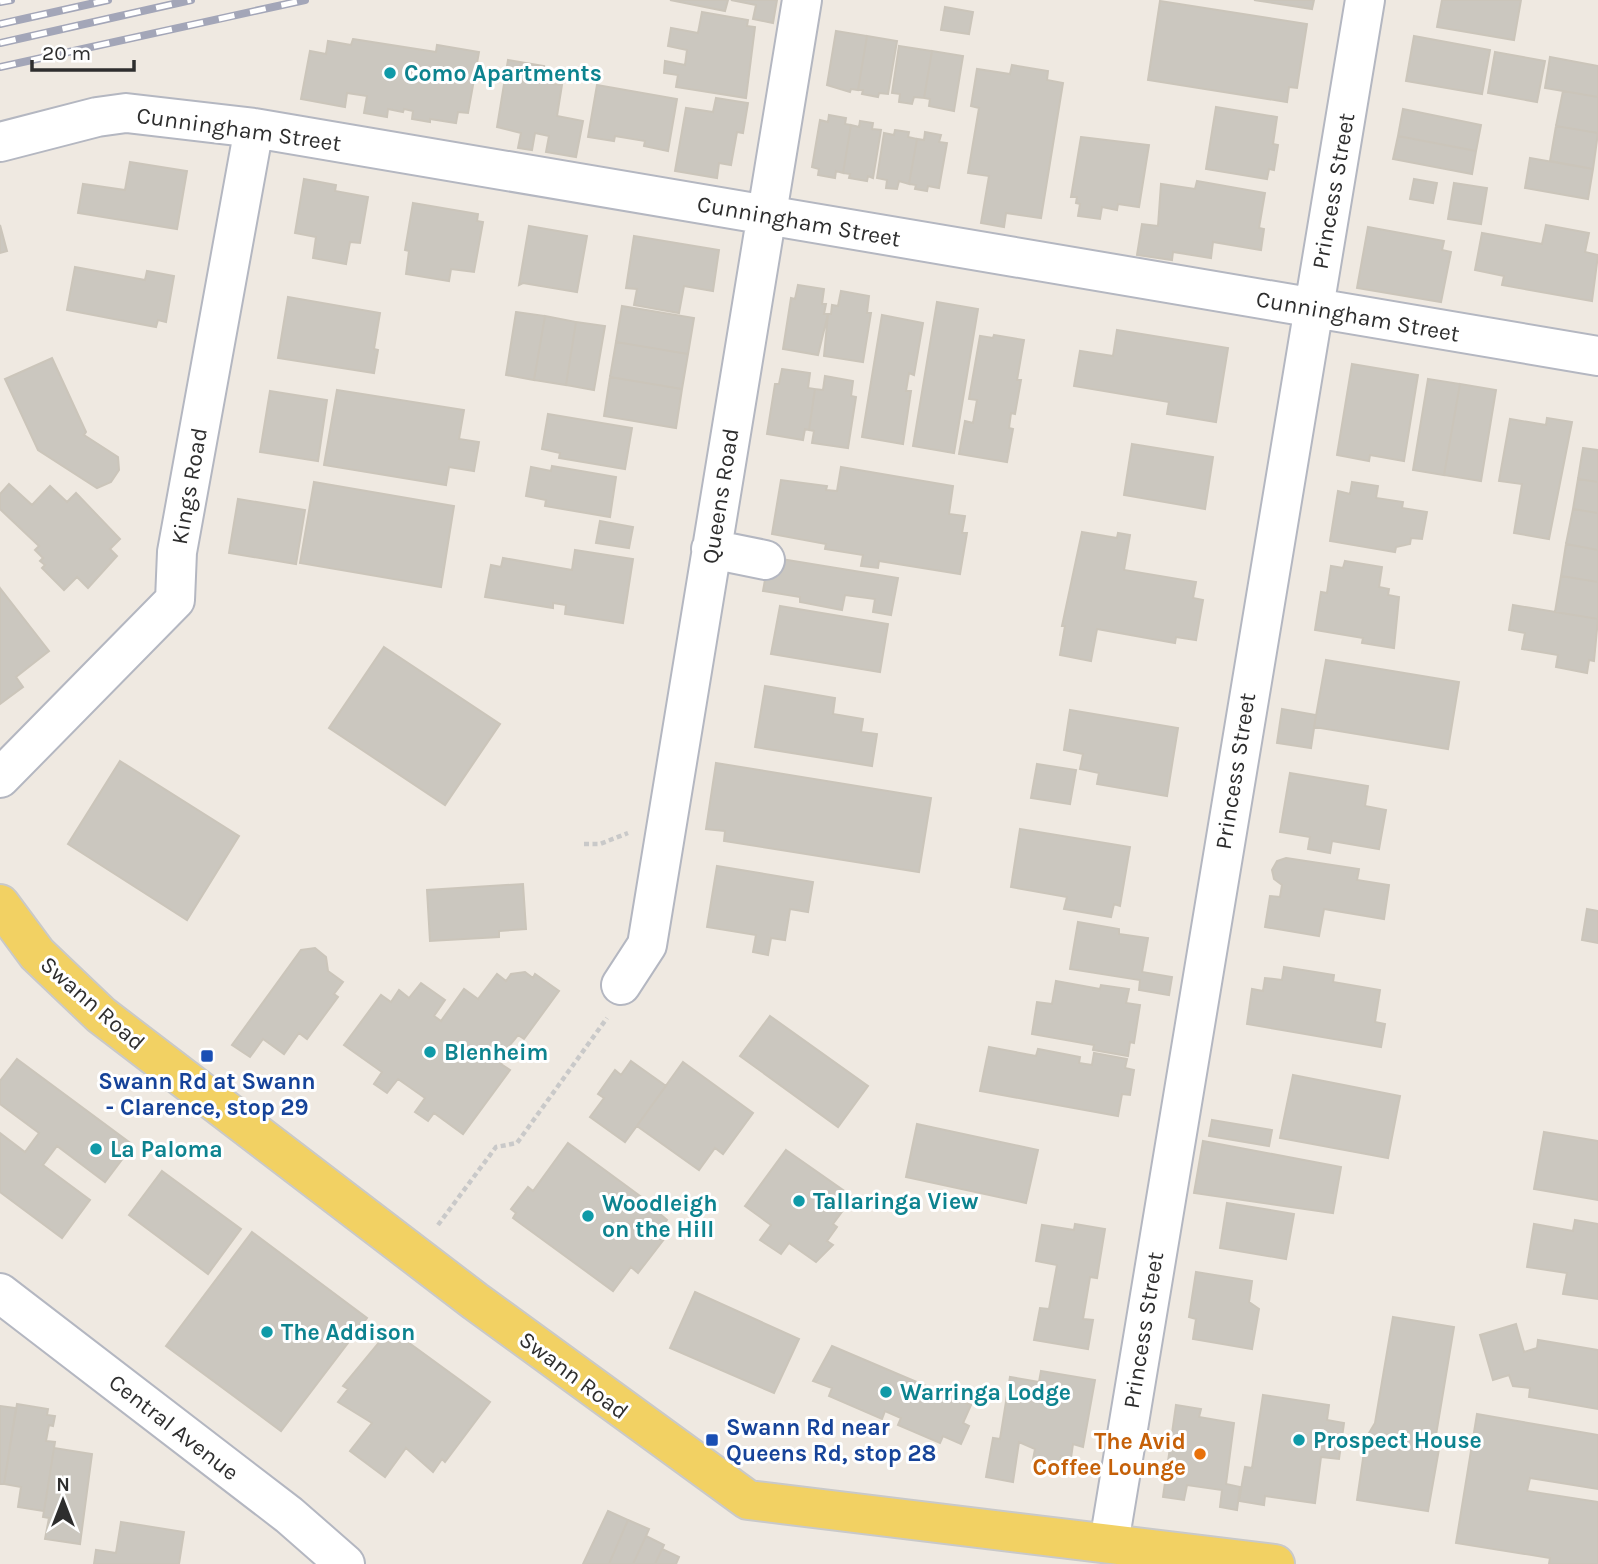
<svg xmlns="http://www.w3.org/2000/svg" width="1598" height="1564" viewBox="0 0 1598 1564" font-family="Karla,sans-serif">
	<rect width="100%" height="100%" fill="#efe9e1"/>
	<!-- building -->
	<path fill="#cbc7bf" stroke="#cbc5ba" stroke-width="2" d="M670,0H728L725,11Z
		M731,0H777L773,23L753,19L756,5Z
		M1254,0H1314L1312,9Z
		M1442,0H1521L1514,40L1437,27Z
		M1160,1L1307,24L1297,88L1289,87L1287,102L1148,80Z
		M945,7L973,12L969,34L941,30Z
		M702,12L748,20L747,26L755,27L746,98L676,87L678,75L664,73L665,61L685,65L687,50L668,46L671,28L698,33Z
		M836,31L867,36L858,90L851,89L850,92L827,85Z
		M867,36L897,41L888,94L879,93L878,97L862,94L863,90H858Z
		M1414,36L1490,50L1482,94L1406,81Z
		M353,39L436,52L437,45L479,52L468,113L458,112L456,123L430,119V122L412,119L413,111L404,109L403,112L388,109L387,117L364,113L367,96L347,93L345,107L301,99L310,51L326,54L328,41L351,45Z
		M899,46L932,51L924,98L914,97L912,104L899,102L900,94L892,93Z
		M932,51L963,56L954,111L929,106L930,99L924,98Z
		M1495,52L1545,61L1537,102L1488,93Z
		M1550,57L1598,66V97L1545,88Z
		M508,60L544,66L543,70L555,72L553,84L562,85L557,116L583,121L576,157L546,152L549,136L535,133L532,150L518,148L521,133L497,127Z
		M1012,65L1048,71L1047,80L1063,83L1041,218L1006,213L1004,227L981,223L989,176L968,173L979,108L971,106L977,69L1010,74Z
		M597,85L677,99L668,151L644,146L645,141L615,136L614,141L588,137Z
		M1563,91L1598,97V133L1556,126Z
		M716,98L748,103L743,133L737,132L731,165L719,163L717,178L675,171L686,108L713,112Z
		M1216,107L1277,117L1273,144L1278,145L1274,170L1269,169L1267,179L1206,169Z
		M1403,109L1481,125L1476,151L1398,136Z
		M829,115L846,118L845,124L851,125L843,173L836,171L835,178L818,175L819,169L812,167L820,120L828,122Z
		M860,121L873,123L872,129L881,130L873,178L868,176L867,181L849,178L850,174L843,173L851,125L859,127Z
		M1556,126L1598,133L1593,169L1550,161Z
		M895,130L909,132L908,137L917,139L909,184L899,181L897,189L886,188L887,180L877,178L884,133L894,135Z
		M925,132L941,135L939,142L947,143L939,188L928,186L927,191L915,189L916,185L909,184L917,139L924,140Z
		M1398,136L1476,151L1472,174L1393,159Z
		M1081,137L1149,145L1139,207L1118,204L1117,210L1102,207L1100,219L1078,216L1080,204L1076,203L1077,197H1071Z
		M1530,158L1593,169L1588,199L1525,188Z
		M130,162L187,171L177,229L78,213L83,184L125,190Z
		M304,179L336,185L335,191L368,197L360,243L350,242L346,264L313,258L316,237L295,233Z
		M1414,179L1437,183L1433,203L1410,199Z
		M1197,181L1265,193L1259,228L1264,229L1261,250L1213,242L1211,258L1173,252L1172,260L1137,255L1142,224L1158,226L1161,184L1195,189Z
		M1454,183L1487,188L1481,224L1448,219Z
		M413,203L478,214L477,221L483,222L474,272L451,269L449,281L406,274L409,251L405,250Z
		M0,225L7,251L0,253Z
		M1546,225L1589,233L1585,252L1598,255L1592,301L1502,285L1504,276L1475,270L1482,233L1542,244Z
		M529,226L587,236L577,292L523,283L519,285Z
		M1368,227L1444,241L1442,250L1451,252L1441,302L1357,288Z
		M634,236L719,250L713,291L684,286L679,313L634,305L637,289L626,288Z
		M75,267L145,280L147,271L174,276L166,322L158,320L156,327L67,310Z
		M798,285L824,289L822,304H826L824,314H828L818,355L783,349L791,298L795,299Z
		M841,291L869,296L867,313H871L863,362L824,356L828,314H831L832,305L838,306Z
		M288,297L380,313L374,349L378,350L374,373L278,358Z
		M937,302L978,309L954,453L913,446Z
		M622,306L694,318L688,354L616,342Z
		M516,312L545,316L534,380L506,375Z
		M882,315L923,323L914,375L909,373L906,391H911L903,444L862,437Z
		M545,316L576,322L566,385L534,380Z
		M576,322L605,326L594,390L566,385Z
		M1117,330L1228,348L1216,422L1167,414L1169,402L1074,386L1080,351L1113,356Z
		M994,335L1024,340L1017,380H1021L1015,414L1011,413L1009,428L1013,429L1007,462L959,454L965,421L973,423L977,400L969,399L980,336L993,338Z
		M616,342L688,354L682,389L610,377Z
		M52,358L86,432L84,435L118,457L119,470L111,482L97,488L38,450L5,379Z
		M1352,364L1418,375L1404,461L1370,455L1369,461L1337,455Z
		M782,369L810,373L808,388L815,389L809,430L805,429L803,440L767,434L775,384H779Z
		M825,376L853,381L851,396L856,397L848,448L812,443L814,431L809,430L815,389L823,390Z
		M610,377L682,389L676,428L604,416Z
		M1428,379L1460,384L1444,475L1413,470Z
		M1460,384L1496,390L1481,481L1444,475Z
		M337,390L464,410L459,439L479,442L474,471L449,467L446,485L324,465Z
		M270,391L327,400L318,461L260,452Z
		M548,414L632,428L625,469L559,458L560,453L542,449Z
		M1547,418L1572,422L1549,539L1514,533L1522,484L1499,481L1510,419L1546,425Z
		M1132,444L1213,457L1205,509L1124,495Z
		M1583,448L1598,450V482L1578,479Z
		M552,466L616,477L610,517L545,506L546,500L526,496L531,467L551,471Z
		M841,467L953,486L949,514L965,516L962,533H967L960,574L879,561L878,568L861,566L863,555L825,549L826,544L772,534L781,480L827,486L826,490L837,491Z
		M1578,479L1598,482V513L1573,509Z
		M314,482L454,506L441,587L300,563Z
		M1352,482L1378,486L1376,498L1403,502L1402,508L1427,512L1422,539L1411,538L1410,544L1396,547L1395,552L1330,541L1338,491L1350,494Z
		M9,484L32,505L50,486L67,502L76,493L120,539L110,549L117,556L88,588L77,577L64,590L42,568L45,565L40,561L43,558L35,550L39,546L0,509V494Z
		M238,499L305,510L296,564L229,553Z
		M1573,509L1598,513V550L1566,544Z
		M600,521L633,527L629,548L596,543Z
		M1082,532L1117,538L1118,533L1130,535L1124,570L1196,582L1193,598L1203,600L1196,640L1176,637L1175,643L1097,629L1091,661L1060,655L1065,626H1062Z
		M1566,544L1598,550V582L1561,576Z
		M575,550L633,559L623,623L565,614L566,605L553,603V608L485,597L491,565L501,567L503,558L572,570Z
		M769,557L898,578L891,615L873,612L875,599L845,595L842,610L800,602V597L763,591Z
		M1345,561L1382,567L1379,587L1389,589L1388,595L1399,597L1394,648L1362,643L1363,638L1315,630L1321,592L1327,593L1331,566L1343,568Z
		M1561,576L1598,582V619L1555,612Z
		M0,588L49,651L16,677L23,687L0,704Z
		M1513,605L1598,619L1594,661L1589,660L1587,673L1556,667L1558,655L1522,649L1525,633L1509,630Z
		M780,606L888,624L880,672L771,654Z
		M384,647L500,724L445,805L329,728Z
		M1326,660L1459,682L1448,749L1314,727Z
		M765,686L835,698L833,714L863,719L861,732L877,734L872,766L755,747Z
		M1282,709L1316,715L1311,748L1277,743Z
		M1070,710L1178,728L1167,796L1097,784L1099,773L1080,769L1083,754L1064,750Z
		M120,761L239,836L187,920L68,844Z
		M716,763L931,798L919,872L724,841L725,831L706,829Z
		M1037,764L1076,770L1070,804L1031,798Z
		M1290,773L1368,786L1365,806L1386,810L1379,849L1332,841L1330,853L1308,849L1310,837L1280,832Z
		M1020,829L1130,847L1120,906L1114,904L1111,917L1064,909L1067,897L1011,887Z
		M1286,858L1359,869L1357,880L1389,885L1384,919L1324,909L1319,936L1265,927L1270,896L1280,897L1282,885L1274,879L1272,870L1277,861Z
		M717,866L813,882L808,912L790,909L785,940L771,938L768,955L753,952L756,935L707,927Z
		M523,884L526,929L499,931V937L430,941L427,890Z
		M1587,909L1598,911V943L1582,940Z
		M1078,922L1119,929V934L1148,938L1142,972L1172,977L1169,995L1139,990L1140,980L1070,969Z
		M315,948L326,957L328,971L343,982L334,994L338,997L307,1039L299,1033L284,1054L263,1039L250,1057L232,1045L301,950Z
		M1284,967L1334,975L1333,982L1380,990L1375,1022L1385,1024L1381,1047L1247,1024L1252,989L1263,991L1265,978L1282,980Z
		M525,972L533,978L535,974L559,991L524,1039L518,1035L505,1051L508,1053L501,1064L510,1070L463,1134L434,1113L428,1121L415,1112L425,1098L398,1079L387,1093L374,1084L382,1072L344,1045L381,995L391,1002L399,990L409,998L421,983L445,1000L434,1016L441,1021L464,989L478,999L497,974L506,981L511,974Z
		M1056,981L1100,989L1101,985L1129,989L1126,1003L1140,1005L1134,1043L1130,1042L1128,1056L1093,1050L1094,1045L1032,1034L1037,1002L1052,1004Z
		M770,1016L868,1086L838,1127L740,1056Z
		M989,1047L1036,1056L1038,1049L1080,1057L1079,1063L1092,1065L1094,1053L1127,1059L1125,1068L1134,1070L1130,1095L1122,1094L1118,1116L980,1091Z
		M17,1059L133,1145L105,1182L57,1146L43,1165L90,1200L62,1238L0,1192V1133L25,1152L39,1133L0,1104V1081Z
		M631,1061L666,1086L625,1142L590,1117L604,1098L598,1094L615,1070L621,1075Z
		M683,1062L753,1113L723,1154L715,1148L699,1170L637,1126Z
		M1293,1075L1400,1096L1388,1158L1280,1138Z
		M1212,1120L1272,1130L1269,1146L1209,1136Z
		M917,1124L1038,1150L1026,1203L906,1177Z
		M1544,1132L1598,1141V1200L1534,1189Z
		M1203,1141L1341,1167L1333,1213L1194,1193Z
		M568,1143L662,1212L660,1214L667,1220L658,1232L665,1238L638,1273L631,1267L613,1291L513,1218L516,1213L511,1209L528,1187L533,1191Z
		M786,1150L853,1197L833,1224L837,1227L827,1241L833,1245L816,1262L789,1243L781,1254L760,1240L771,1225L745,1206Z
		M162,1171L241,1229L208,1274L129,1215Z
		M1227,1203L1294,1214L1286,1259L1220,1248Z
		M1575,1220L1598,1224V1299L1563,1294L1567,1273L1527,1267L1534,1224L1573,1231Z
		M1075,1224L1105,1229L1097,1278L1090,1277L1083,1319L1093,1320L1088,1349L1034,1340L1040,1308L1049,1309L1057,1265L1036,1261L1042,1225L1074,1230Z
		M252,1232L367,1318L281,1431L166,1346Z
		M1196,1272L1252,1281L1249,1302L1259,1309L1252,1349L1193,1339L1196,1319L1189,1317Z
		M695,1292L799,1339L774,1393L670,1348Z
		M1393,1317L1454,1327L1436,1435L1439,1449L1428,1511L1357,1500L1366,1438L1375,1423Z
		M1516,1324L1524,1352L1537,1348L1538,1340L1598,1350V1409L1529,1397L1530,1388L1513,1386L1509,1375L1493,1380L1480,1335Z
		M390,1329L490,1402L445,1462L442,1459L433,1472L406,1448L385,1477L350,1451L372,1423L338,1402L348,1389L343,1386Z
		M832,1346L971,1405L963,1423L969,1426L961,1444L943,1436L940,1443L898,1425L901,1418L885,1411L882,1419L829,1396L832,1388L813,1381Z
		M1041,1371L1095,1380L1083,1447L1073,1444L1071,1458L1061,1456L1060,1465L1047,1463L1046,1467L1032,1465L1035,1449L1019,1442L1013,1482L986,1477L993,1438L1000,1439L1010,1377L1039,1382Z
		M1263,1395L1329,1405L1327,1420L1344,1423L1339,1459L1321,1457L1315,1503L1265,1496L1264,1505L1239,1501L1245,1467L1252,1468Z
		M17,1404L48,1409L47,1415L55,1416L53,1426L49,1425L46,1441L55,1442L44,1511L18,1507L21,1487L4,1484Z
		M1176,1405L1201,1409L1199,1417L1234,1423L1226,1484L1240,1487L1237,1510L1220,1507L1222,1490L1187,1485L1184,1500L1163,1497Z
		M0,1406L16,1408L4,1484H0Z
		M1477,1414L1598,1435V1489L1530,1478L1527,1491L1598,1502V1564H1549L1550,1558L1456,1543Z
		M54,1448L92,1454L80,1544L45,1539L49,1518L43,1517Z
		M608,1511L628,1520L609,1564H583Z
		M628,1520L649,1529L646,1536L633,1564H609Z
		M121,1522L184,1532L179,1564H94L96,1550L116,1553Z
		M646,1536L664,1545L655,1564H633Z
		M662,1549L679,1557L676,1564H655Z"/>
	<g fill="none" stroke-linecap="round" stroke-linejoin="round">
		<!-- minor casing -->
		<g stroke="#b4b7c1" stroke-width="42">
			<path id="minor" d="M0,142L97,117L126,113L254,128L1598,356
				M711,549L765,560
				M0,778L175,600L177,552L254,128
				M621,985L647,945L802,0
				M0,1293L289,1515L345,1564
				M1109,1543L1365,0"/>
		</g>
		<!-- major casing -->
		<g stroke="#c9c9c9" stroke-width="42">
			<path id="major" d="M0,904L37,954L101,1015L475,1301L748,1500L1275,1564"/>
		</g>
		<!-- path -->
		<path stroke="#c9c9c9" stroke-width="4.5" stroke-dasharray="5 3.5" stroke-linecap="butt" d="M584,844H600L628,833
			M438,1225L496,1147L517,1143L607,1018"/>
		<!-- minor -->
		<use href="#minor" stroke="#fff" stroke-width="38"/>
		<!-- major -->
		<use href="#major" stroke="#f2d163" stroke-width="38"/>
		<!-- rail casing -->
		<g stroke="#a3a6b8" stroke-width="8">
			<path id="rail" d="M0,2L11,0
				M0,24L108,0
				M0,43L191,0
				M0,67L305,0"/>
		</g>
		<!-- rail -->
		<use href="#rail" stroke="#fff" stroke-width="5" stroke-dasharray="16" stroke-linecap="butt"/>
	</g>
	<!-- markers -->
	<g fill="#0f9aa8" stroke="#fff" stroke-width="2.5">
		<circle cx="390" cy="73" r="7"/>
		<circle cx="430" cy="1052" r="7"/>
		<circle cx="96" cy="1149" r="7"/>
		<circle cx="799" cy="1201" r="7"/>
		<circle cx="588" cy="1216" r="7"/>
		<circle cx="267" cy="1332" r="7"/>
		<circle cx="886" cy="1392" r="7"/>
		<circle cx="1299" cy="1440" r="7"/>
	</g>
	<g fill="#1a4fb4" stroke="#fff" stroke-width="2.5">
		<rect x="200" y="1049" width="14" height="14" rx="3.5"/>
		<rect x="705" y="1433" width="14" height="14" rx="3.5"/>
	</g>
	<circle fill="#e8710a" stroke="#fff" stroke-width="2.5" cx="1200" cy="1454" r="7"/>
	<g text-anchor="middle" stroke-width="6" stroke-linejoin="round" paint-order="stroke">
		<!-- culture labels -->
		<g font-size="23" font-weight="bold" fill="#0d838f" stroke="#fff" text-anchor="start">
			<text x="404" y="81">Como Apartments</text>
			<text x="444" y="1060">Blenheim</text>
			<text x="110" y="1157">La Paloma</text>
			<text x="813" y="1209">Tallaringa View</text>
			<text x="602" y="1211">Woodleigh<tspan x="602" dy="26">on the Hill</tspan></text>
			<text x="281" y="1340">The Addison</text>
			<text x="900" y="1400">Warringa Lodge</text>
			<text x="1313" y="1448">Prospect House</text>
		</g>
		<!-- street labels -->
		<g font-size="23" fill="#2e2e2e" stroke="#fff">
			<text transform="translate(239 129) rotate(8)" y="8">Cunningham Street</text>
			<text transform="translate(1333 191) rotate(-80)" y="8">Princess Street</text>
			<text transform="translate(799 221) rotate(10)" y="8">Cunningham Street</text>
			<text transform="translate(1358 316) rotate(10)" y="8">Cunningham Street</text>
			<text transform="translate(189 486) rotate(-80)" y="8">Kings Road</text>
			<text transform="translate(720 496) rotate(-81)" y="8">Queens Road</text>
			<text transform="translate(1235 771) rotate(-81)" y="8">Princess Street</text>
			<text transform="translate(93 1003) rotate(41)" y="8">Swann Road</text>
			<text transform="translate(1143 1330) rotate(-81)" y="8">Princess Street</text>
			<text transform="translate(574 1375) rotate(37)" y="8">Swann Road</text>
			<text transform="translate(174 1427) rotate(38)" y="8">Central Avenue</text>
		</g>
		<!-- transit labels -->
		<g font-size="23" font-weight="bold" fill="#164399" stroke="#fff">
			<text x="207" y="1089">Swann Rd at Swann<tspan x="207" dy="26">- Clarence, stop 29</tspan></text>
			<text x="726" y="1435" text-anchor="start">Swann Rd near<tspan x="726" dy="26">Queens Rd, stop 28</tspan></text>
		</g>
		<!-- food labels -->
		<g font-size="23" font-weight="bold" fill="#c56008" stroke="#fff" text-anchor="end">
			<text x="1186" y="1449">The Avid<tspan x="1186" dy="26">Coffee Lounge</tspan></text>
		</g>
	</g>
	<!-- north arrow -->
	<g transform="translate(63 1501)" stroke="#ffffff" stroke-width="5" paint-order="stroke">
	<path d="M0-5L12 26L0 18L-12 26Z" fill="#2e2e2e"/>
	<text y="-10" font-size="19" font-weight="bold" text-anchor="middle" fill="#2e2e2e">N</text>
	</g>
	<!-- scale -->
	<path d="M32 60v10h102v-10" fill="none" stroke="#2e2e2e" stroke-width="3.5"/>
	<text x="42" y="60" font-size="21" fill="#2e2e2e" stroke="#ffffff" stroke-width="5" paint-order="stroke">20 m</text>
</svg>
